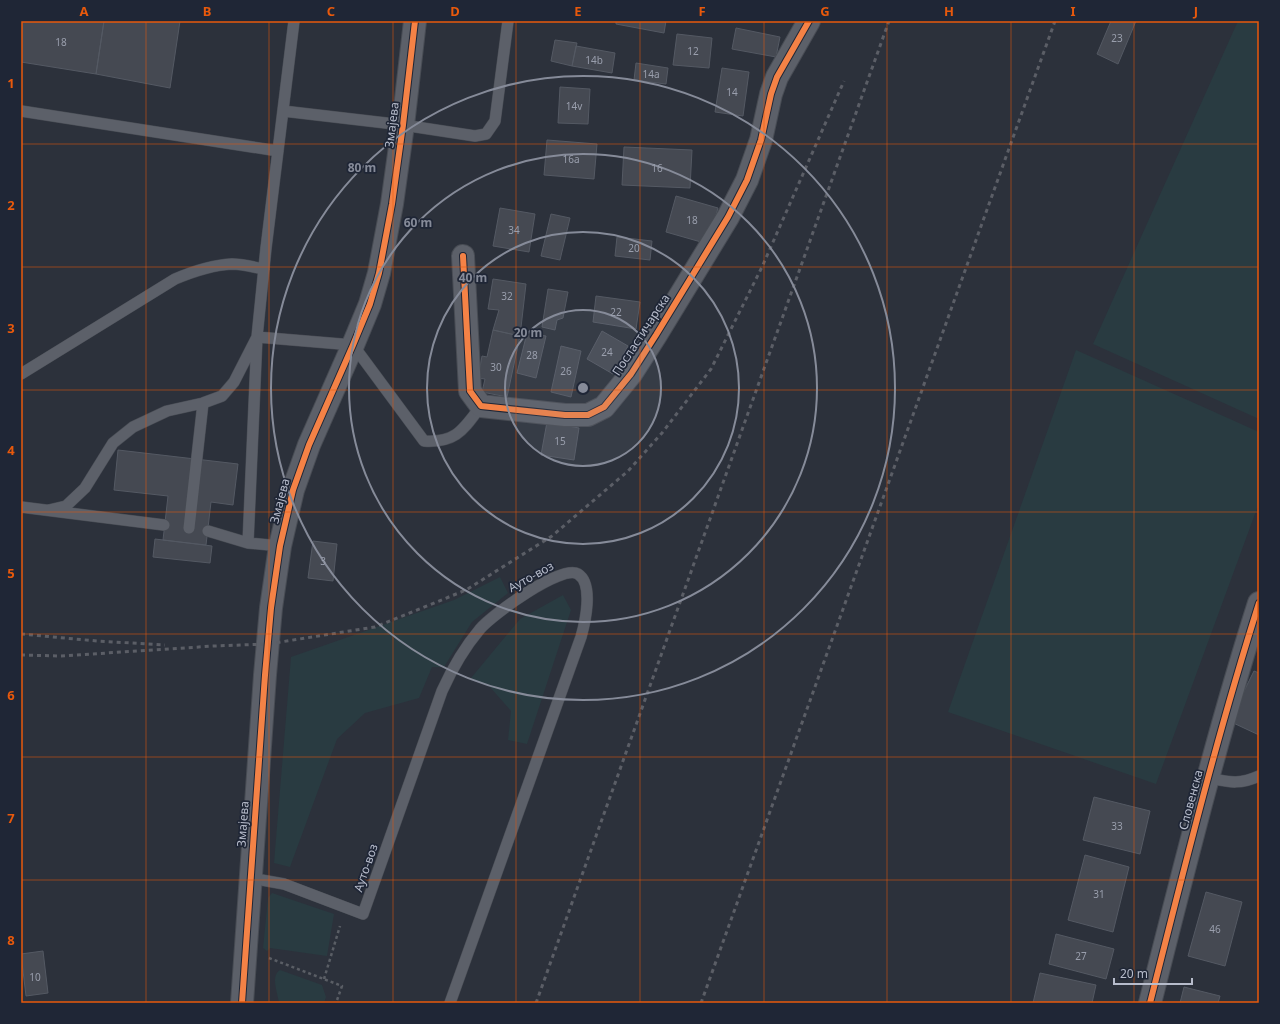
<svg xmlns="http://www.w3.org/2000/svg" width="1280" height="1024" viewBox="0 0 1280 1024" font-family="'Noto Sans',sans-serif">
	<rect width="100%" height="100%" fill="#2c313b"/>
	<!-- green -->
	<path fill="#293b41" d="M1238,21H1259V419L1093,344Z
		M1076,350L1259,432V503L1156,784L948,712Z
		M500,577L508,593L472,622L444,667H432L419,698L365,713L337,739L290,867L274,863L291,657L454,600Z
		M563,595L571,610L527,744L508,740L511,711L489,686L471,678L520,619Z
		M272,893L334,914L327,956L270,948L267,951L263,948L268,898Z
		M280,970L322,985L326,997L324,1003H279C278,994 270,976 280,970Z"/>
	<!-- building -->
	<path fill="#454952" stroke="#545963" d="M21,21H104L96,74L21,62Z
		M104,21H180L170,88L96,74Z
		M616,21H666L664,33L616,24Z
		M1111,21H1136L1118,64L1097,54Z
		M736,28L780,37L776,57L732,49Z
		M677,34L712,38L709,68L673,65Z
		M555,40L577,43L572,66L551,61Z
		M576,46L615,53L612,73L572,66Z
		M636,63L668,68L666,84L634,80Z
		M722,68L749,72L743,116L715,112Z
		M560,87L590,89L588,124L558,123Z
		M547,140L597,144L594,179L544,175Z
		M624,147L692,150L690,188L622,185Z
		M676,196L718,208L708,244L666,232Z
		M500,208L535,214L529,252L493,246Z
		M551,214L570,218L560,260L541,256Z
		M617,237L652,241L650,260L615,256Z
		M493,279L526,284L520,336L493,330L499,310L488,309Z
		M548,289L568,292L563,318L557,320L555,330L542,327Z
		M596,296L640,302L636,329L593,322Z
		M493,330L520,336L507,397L482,392L485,379L478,378L482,356L487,357Z
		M602,331L628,346L613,374L587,359Z
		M527,333L546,336L536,378L517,373Z
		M561,346L581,351L571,397L551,392Z
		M547,422L579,428L574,460L541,455Z
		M118,450L238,464L233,505L211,502L206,545L163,540L168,496L114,490Z
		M155,539L212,546L210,563L153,557Z
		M313,541L337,544L333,581L308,578Z
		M1254,671L1259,673V735L1229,721Z
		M1094,797L1150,811L1140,854L1083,840Z
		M1085,855L1129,867L1113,932L1068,920Z
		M1206,892L1242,902L1225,966L1188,956Z
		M1056,934L1114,949L1106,979L1049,964Z
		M43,951L48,993L26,996L21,954Z
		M1040,973L1096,985L1092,1003H1033Z
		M1184,987L1220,996L1218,1003H1180Z"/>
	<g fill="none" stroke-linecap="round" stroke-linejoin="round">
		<!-- service casing -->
		<g stroke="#484c54" stroke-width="12">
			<path id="service" d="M21,111L278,151
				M283,111L403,125L475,136L486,134L495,121L508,21
				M21,374L175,279C194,271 212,265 232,264C242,264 253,267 264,269
				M21,507L164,525
				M49,510L66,506L85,488L113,443L133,427L167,411L203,403L222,396L234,382L257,337L353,345L424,441C456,443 463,430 481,406
				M189,528L203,403
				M208,531L248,543
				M280,546L248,543L257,337L266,248L294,21
				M1208,778C1229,782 1239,785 1259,776
				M250,878L284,884L363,914L442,691C452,669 464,648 480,629C492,615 561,564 578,574C594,584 585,623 581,637L450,1003"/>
		</g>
		<!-- minor casing -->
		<g stroke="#484c54" stroke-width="24">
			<path id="minor" d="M463,256L470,391L481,406L565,415H588L604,407L631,374L656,335L728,217L747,180L761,140L771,94L777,77L809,21
				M242,1003L265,675L271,608L280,546L293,490L309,445L353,345L370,304L379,273L392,204L403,125L415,21
				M1150,1003C1184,869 1217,735 1259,603"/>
		</g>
		<!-- path -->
		<path stroke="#5a5e65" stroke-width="2.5" stroke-dasharray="3 3" stroke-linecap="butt" d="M269,958L342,986L336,1003
			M324,979L340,926"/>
		<!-- service -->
		<use href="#service" stroke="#5c6069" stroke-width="11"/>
		<!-- minor -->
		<use href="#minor" stroke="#5c6069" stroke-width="22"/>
		<!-- rail -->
		<path stroke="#5b5e66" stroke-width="3" stroke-dasharray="4 4" stroke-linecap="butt" d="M21,634L97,641L165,645
			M21,655L61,656L214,646L268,644L375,627L466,590L552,536L628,471L662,433L711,369L762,267L844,81
			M536,1003L889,21
			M701,1003L1055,21"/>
		<!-- cycleway casing -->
		<g stroke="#1f2636" stroke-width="8">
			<path id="cycleway" d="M463,256L470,391L481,406L565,415H588L604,407L631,374L656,335L728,217L747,180L761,140L771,94L777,77L809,21
				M242,1003L265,675L271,608L280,546L293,490L309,445L353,345L370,304L379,273L392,204L403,125L415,21
				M1150,1003C1184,869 1217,735 1259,603"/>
		</g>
		<!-- cycleway -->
		<use href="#cycleway" stroke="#f48246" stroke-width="6"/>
	</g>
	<!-- grid -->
	<path fill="none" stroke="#e8590c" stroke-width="1" stroke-opacity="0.55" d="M146,21V1003M269,21V1003M393,21V1003M516,21V1003M640,21V1003M764,21V1003M887,21V1003M1011,21V1003M1134,21V1003M21,144H1259M21,267H1259M21,390H1259M21,512H1259M21,634H1259M21,757H1259M21,880H1259"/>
	<!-- distance rings -->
	<circle cx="583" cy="388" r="78" fill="#868b99" fill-opacity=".12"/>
	<g fill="none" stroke="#868b99" stroke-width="2">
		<circle cx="583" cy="388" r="78"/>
		<circle cx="583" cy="388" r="156"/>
		<circle cx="583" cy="388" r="234"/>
		<circle cx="583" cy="388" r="312"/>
	</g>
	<g text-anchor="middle" stroke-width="3.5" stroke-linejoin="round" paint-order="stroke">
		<!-- number labels -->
		<g font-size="10" fill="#9a9fad">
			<text x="1117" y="42">23</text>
			<text x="61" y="46">18</text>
			<text x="693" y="55">12</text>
			<text x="594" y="64">14b</text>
			<text x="651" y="78">14a</text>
			<text x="732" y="96">14</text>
			<text x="574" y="110">14v</text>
			<text x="571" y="163">16a</text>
			<text x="657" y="172">16</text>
			<text x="692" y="224">18</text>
			<text x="514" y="234">34</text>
			<text x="634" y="252">20</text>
			<text x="507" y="300">32</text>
			<text x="616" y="316">22</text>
			<text x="607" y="356">24</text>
			<text x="532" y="359">28</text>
			<text x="496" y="371">30</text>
			<text x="566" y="375">26</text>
			<text x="560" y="445">15</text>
			<text x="323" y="565">3</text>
			<text x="1117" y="830">33</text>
			<text x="1099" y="898">31</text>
			<text x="1215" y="933">46</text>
			<text x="1081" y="960">27</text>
			<text x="35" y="981">10</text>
		</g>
		<!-- street labels -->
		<g font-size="12" fill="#b7bccb" stroke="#1f2636">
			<text transform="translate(392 125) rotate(-83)" y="4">Змајева</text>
			<text transform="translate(641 335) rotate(-57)" y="4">Посластичарска</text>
			<text transform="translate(280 501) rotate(-75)" y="4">Змајева</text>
			<text transform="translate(531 577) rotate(-29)" y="4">Ауто-воз</text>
			<text transform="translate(1191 800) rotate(-75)" y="4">Словенска</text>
			<text transform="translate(243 824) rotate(-86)" y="4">Змајева</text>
			<text transform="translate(366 868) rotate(-71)" y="4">Ауто-воз</text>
		</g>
	</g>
	<circle cx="583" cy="388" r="6" fill="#868b99" stroke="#1f2636" stroke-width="2"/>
	<g font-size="12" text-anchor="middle" font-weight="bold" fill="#868b99" stroke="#1f2636" stroke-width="3.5" stroke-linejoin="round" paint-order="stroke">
		<text x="362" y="172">80 m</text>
		<text x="418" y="227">60 m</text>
		<text x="473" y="282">40 m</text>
		<text x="528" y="337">20 m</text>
	</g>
	<!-- border -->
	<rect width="1280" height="1024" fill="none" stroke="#1f2636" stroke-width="44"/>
	<!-- scale -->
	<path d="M1114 978v6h78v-6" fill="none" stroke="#b7bccb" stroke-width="2"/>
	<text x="1120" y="978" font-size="12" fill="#b7bccb" stroke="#1f2636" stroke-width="3" paint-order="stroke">20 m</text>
	<rect x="22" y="22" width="1236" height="980" fill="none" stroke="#e8590c" stroke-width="1.5"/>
	<g font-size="13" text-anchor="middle" font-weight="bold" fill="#e8590c">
		<text x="84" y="16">A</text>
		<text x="207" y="16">B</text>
		<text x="331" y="16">C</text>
		<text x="455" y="16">D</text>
		<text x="578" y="16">E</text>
		<text x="702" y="16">F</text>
		<text x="825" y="16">G</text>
		<text x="949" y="16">H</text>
		<text x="1073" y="16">I</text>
		<text x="1196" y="16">J</text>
		<text x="11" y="88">1</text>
		<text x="11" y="210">2</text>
		<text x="11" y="333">3</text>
		<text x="11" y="455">4</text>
		<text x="11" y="578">5</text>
		<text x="11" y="700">6</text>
		<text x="11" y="823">7</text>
		<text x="11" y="945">8</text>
	</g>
</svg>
